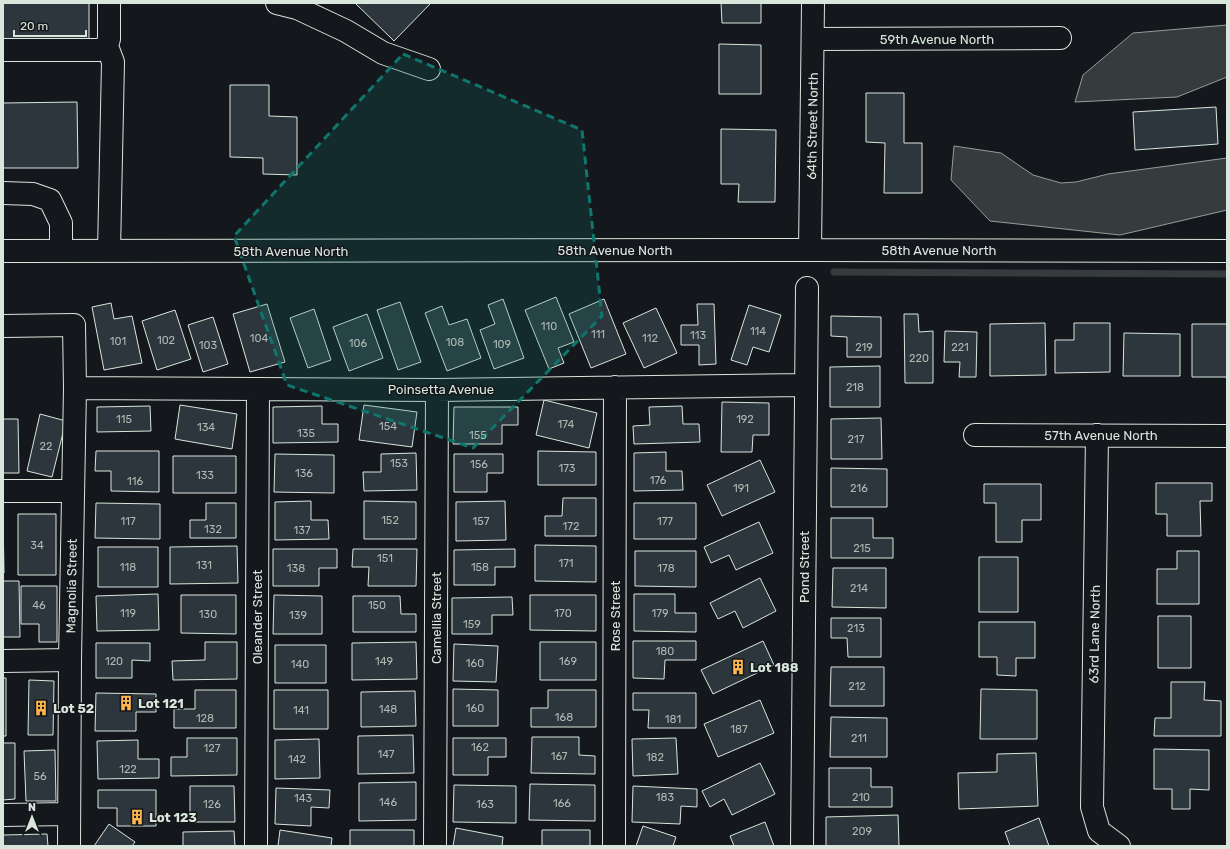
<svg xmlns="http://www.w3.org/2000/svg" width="1230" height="849" viewBox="0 0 1230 849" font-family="Rubik,sans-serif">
	<rect width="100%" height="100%" fill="#14181c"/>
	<!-- water -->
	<path fill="#363b3e" stroke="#939e99" d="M1227,25V77L1177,97L1075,102L1083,75L1133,33Z
		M954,146L1001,153L1033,175L1061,183L1076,182L1108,174L1227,158V210L1120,235L990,221L951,180Z"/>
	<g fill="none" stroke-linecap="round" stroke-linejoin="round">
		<!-- stream -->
		<path stroke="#363b3e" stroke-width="7" d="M834,272L1227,274"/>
	</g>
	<!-- building -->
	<path fill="#2c363c" stroke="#d8e6dc" d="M3,3H89V43L3,42Z
		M355,3H431L394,41Z
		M721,3H761V23H722Z
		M719,44L761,45V94H719Z
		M230,85H269V116L297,117V175L263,174V158L230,157Z
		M866,93H904V143H922V193H884L885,143L866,142Z
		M77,102L78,168H3V103Z
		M1216,107L1218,144L1135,150L1133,112Z
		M721,129L776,130L775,202H738L739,184H721Z
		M556,297L574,342L558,348L564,363L549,369L525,310Z
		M503,299L524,358L494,369L480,330L495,324L488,305Z
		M604,299L626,354L591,368L569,314Z
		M400,302L421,362L398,370L377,310Z
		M111,303L114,319L132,316L142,363L104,370L92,307Z
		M267,304L285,362L250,372L233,314Z
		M697,304H714L716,364L699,365V345H681V325H698Z
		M749,305L781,315L769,352L753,347L747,365L731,360Z
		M442,306L449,325L467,319L481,358L447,371L425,313Z
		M656,308L677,353L644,368L623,323Z
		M314,309L331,360L308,368L290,318Z
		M175,310L191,359L157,370L142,321Z
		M367,314L383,358L349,371L333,327Z
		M904,314H918L919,332L933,331V383H905Z
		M831,316L881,317V357H847V337L831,336Z
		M213,317L228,364L203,372L188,325Z
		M1045,323L1046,375L990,376V324Z
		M1074,323H1110V372L1055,373V340H1074Z
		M1192,324H1227V377H1192Z
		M945,331L977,332L976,377H959L960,362H944Z
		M1124,333L1180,334V376H1123Z
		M880,366V407H830V367Z
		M544,400L597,413L589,448L536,435Z
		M722,402L769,403V435H753L752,452H721Z
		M180,405L237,414L232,449L175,439Z
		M364,405L417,412L412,447L359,440Z
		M150,406L151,431L97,432V407Z
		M322,406V424H338V442L273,443V407Z
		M682,406L683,424H699L700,442L634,444L633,426L650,425L649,407Z
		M454,407H518V425H502V444H453Z
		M40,414L66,421L52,477L27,471Z
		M881,418L882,459H831V419Z
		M3,419H18L19,473H3Z
		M96,451H159V492L111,491V471H95Z
		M538,451L596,452V485H538Z
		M666,452V471H682L683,490L634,491V453Z
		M416,453L417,490L364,491L363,472H381V454Z
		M275,454L334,455V493L274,492Z
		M454,454H503V473H487V492H454Z
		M173,456H236V493H173Z
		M760,460L775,492L722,516L707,485Z
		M831,468L887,469V507H831Z
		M1156,483H1212V501H1200L1201,536H1167V514H1156Z
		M984,484H1041V520H1022V542H996V503H984Z
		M563,498H596V536H545V516H562Z
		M311,501V520H328L329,539L275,540V502Z
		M364,501L416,502V539H364Z
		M505,501L506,540L456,541V502Z
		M96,503L160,504V539L95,538Z
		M206,503H236V538H190V520H206Z
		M634,503H696V539H634Z
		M18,514H56V575H18Z
		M3,515L4,573H3Z
		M831,518H873V538H893V558H831Z
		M759,522L773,553L736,570L729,555L711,563L704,547Z
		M535,545L596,546V582L535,581Z
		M237,546L238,583L170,584V547Z
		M98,547H158V587H98Z
		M273,549H337V568H319V586H273Z
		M353,549H417L416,586H368L369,567H352Z
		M515,549V567H495V585H454V550Z
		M635,551H696V587L635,586Z
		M1177,551H1199V604H1157V569H1177Z
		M979,557H1018V612H979Z
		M833,568H886V608L832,607Z
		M760,578L776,611L743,628L735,611L718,619L710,603Z
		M3,581H19L20,637H3Z
		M21,586H57V642H39V624H21Z
		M158,594L159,630L97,631L96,596Z
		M634,594H675V613H696V632L634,631Z
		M181,595H236V634L181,633Z
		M274,595L322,596V634H273Z
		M530,595H596V631L530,630Z
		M353,596H400L401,614H416V632H353Z
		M512,597L513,615H492V634H452V598Z
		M1158,616H1191V668H1158Z
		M831,618H881V657H848L847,638H831Z
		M979,622H1035V658H1016V676L997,675V657H979Z
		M633,641H696V660H665L664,679L633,678Z
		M763,641L774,665L713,694L701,670Z
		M205,642H237V679L173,680L172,661L205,660Z
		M416,642L417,679L352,680V643Z
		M540,642H596V680H540Z
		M96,643H150V661L132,660V678H96Z
		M454,644L498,646L496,682L453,681Z
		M275,645H326V683H275Z
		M831,667H884V706H830Z
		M3,678H6V736H3Z
		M29,680L54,681L53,735H28Z
		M1171,682H1205L1204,700L1221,701V736H1154L1155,718H1171Z
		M453,689L498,690V726H453Z
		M981,689L1037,690V739H980Z
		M195,690H236V728H174V709H195Z
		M274,690H328V729H274Z
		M548,690H596V727H531V708H548Z
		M415,691L416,726L361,727V692Z
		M96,693L156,694V712H136V731H95Z
		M633,693H696V728H648L649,710H633Z
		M760,700L774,733L718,757L704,724Z
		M831,717L887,718V757H830Z
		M413,735L414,773L358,774V736Z
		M532,737H579V755L595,756V774L531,773Z
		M187,738H237V775L171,776V757H187Z
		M453,738H506V757H488V775H453Z
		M676,738L678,774L633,776L632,739Z
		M319,739L320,778L275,779V740Z
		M138,740V759H159V778L98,779L97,741Z
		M3,743H15V799L3,800Z
		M1154,749L1209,750V790L1190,789V809H1172V789H1154Z
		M55,750L56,801H26L24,751Z
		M1036,753L1038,806L959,809L958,773L997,772V754Z
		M760,763L775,794L732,815L724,799L710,807L702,791Z
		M829,768H871V787H892V807H829Z
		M416,782V820L359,821V783Z
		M530,784L595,785V821L529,820Z
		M454,785L516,786V823L453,822Z
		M190,786H234L235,822H190Z
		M633,786L697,789V807L681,806L680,824L632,822Z
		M276,788L330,790L329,808L311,807V826L275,824Z
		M98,790H156V826H117V808H98Z
		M898,815L899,846H826V817Z
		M1039,818L1049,846H1010L1005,832Z
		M765,822L774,846H734L730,836Z
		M109,824L135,842L132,846H94Z
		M643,826L676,837L673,846H636Z
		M456,828L503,837L502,846H453Z
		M280,830L332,838L331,846H278Z
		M350,830H414V846H350Z
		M542,830H590V846H542Z
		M234,831L235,846H183V832Z
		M47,834L48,846H3V835Z"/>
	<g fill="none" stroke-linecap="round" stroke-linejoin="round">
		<!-- minor casing -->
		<g stroke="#d8e6dc" stroke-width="24">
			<path id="minor" d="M277,3L297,8L346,31L383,53L429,69
				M813,39L1060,38
				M107,46L113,62L109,251
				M3,50H99L107,46L109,39V3
				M3,193L33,194L50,200L61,223V251
				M810,250L813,3
				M3,251L810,250L1227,251
				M3,326L74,325L75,388L70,660L69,846
				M75,388L437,390L806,385
				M975,435L1227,436
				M1097,435L1092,807L1099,831L1119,846
				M3,491H73
				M3,661L70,660
				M3,815L69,814
				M256,846L258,389
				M435,846L437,390
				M614,846L615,387
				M802,846L807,288"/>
		</g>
		<!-- minor -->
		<use href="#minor" stroke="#14181c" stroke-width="22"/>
	</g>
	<!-- marked area -->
	<path fill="#0f766e" fill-opacity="0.2" stroke="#0f766e" stroke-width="3" stroke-dasharray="8 5" stroke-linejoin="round" d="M403,54L582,130L602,316L473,448L287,385L234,236Z"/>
	<!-- icons -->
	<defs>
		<g id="building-bare" transform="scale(1.2)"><path d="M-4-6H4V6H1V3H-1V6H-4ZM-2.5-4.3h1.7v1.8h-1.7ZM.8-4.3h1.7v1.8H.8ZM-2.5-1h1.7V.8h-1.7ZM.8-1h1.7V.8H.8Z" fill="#ffb74d" stroke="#14181c" stroke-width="2.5" paint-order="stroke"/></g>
	</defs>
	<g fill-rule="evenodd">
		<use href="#building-bare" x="738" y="667"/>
		<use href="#building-bare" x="126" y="703"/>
		<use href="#building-bare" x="41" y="708"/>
		<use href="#building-bare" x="137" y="817"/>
	</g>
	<g text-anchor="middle" stroke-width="3" stroke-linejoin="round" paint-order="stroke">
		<!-- number labels -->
		<g font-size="11" fill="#adbab4">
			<text x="549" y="330">110</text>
			<text x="758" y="335">114</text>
			<text x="598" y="338">111</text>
			<text x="698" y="339">113</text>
			<text x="259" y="342">104</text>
			<text x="650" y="342">112</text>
			<text x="166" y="344">102</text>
			<text x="118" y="345">101</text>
			<text x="455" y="346">108</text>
			<text x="358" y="347">106</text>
			<text x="502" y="348">109</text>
			<text x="208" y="349">103</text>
			<text x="864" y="351">219</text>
			<text x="960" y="351">221</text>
			<text x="919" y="362">220</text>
			<text x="855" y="391">218</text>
			<text x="124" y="423">115</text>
			<text x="745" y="423">192</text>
			<text x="566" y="428">174</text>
			<text x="388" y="430">154</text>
			<text x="206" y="431">134</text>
			<text x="306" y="437">135</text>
			<text x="478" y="439">155</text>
			<text x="856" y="443">217</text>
			<text x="46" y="450">22</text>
			<text x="399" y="467">153</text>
			<text x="479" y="468">156</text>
			<text x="567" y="472">173</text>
			<text x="304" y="477">136</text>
			<text x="205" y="479">133</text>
			<text x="658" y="484">176</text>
			<text x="135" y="485">116</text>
			<text x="741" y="492">191</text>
			<text x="859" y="492">216</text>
			<text x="390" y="524">152</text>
			<text x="128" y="525">117</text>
			<text x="481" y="525">157</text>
			<text x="665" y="525">177</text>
			<text x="571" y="530">172</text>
			<text x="213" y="533">132</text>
			<text x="302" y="534">137</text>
			<text x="37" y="549">34</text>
			<text x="862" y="552">215</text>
			<text x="385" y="562">151</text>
			<text x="566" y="567">171</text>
			<text x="204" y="569">131</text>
			<text x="128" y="571">118</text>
			<text x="480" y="571">158</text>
			<text x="296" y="572">138</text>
			<text x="666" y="572">178</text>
			<text x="859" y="592">214</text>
			<text x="39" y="609">46</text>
			<text x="377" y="609">150</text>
			<text x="128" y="617">119</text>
			<text x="563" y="617">170</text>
			<text x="660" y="617">179</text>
			<text x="208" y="618">130</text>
			<text x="298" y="619">139</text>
			<text x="472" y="628">159</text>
			<text x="856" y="632">213</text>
			<text x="665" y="655">180</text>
			<text x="114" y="665">120</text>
			<text x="384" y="665">149</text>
			<text x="568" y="665">169</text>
			<text x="475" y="667">160</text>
			<text x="300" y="668">140</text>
			<text x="857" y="690">212</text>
			<text x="475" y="712">160</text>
			<text x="388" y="713">148</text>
			<text x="301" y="714">141</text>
			<text x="564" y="721">168</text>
			<text x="205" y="722">128</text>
			<text x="673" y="723">181</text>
			<text x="739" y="733">187</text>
			<text x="859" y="742">211</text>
			<text x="480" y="751">162</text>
			<text x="212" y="752">127</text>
			<text x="386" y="758">147</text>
			<text x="559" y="760">167</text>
			<text x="655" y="761">182</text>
			<text x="297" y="763">142</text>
			<text x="128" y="773">122</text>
			<text x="40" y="780">56</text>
			<text x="665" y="801">183</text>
			<text x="861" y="801">210</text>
			<text x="303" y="802">143</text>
			<text x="388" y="806">146</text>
			<text x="562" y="807">166</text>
			<text x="212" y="808">126</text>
			<text x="485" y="808">163</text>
			<text x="862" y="835">209</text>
		</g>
		<!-- street labels -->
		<g font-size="13" fill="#d8e6dc" stroke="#14181c">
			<text x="937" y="44">59th Avenue North</text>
			<text transform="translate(812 126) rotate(-89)" y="5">64th Street North</text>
			<text x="615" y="255">58th Avenue North</text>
			<text x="939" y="255">58th Avenue North</text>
			<text x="291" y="256">58th Avenue North</text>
			<text x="441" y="394">Poinsetta Avenue</text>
			<text x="1101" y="440">57th Avenue North</text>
			<text transform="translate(804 567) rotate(-90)" y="5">Pond Street</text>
			<text transform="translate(71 586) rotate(-89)" y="5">Magnolia Street</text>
			<text transform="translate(615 616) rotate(-90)" y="5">Rose Street</text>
			<text transform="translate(257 617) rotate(-90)" y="5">Oleander Street</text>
			<text transform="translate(436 618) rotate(-90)" y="5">Camellia Street</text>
			<text transform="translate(1094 634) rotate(-89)" y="5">63rd Lane North</text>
		</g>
		<!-- poi labels -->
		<g font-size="13" font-weight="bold" fill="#d8e6dc" stroke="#14181c" text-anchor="start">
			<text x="750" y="672">Lot 188</text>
			<text x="138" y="708">Lot 121</text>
			<text x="53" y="713">Lot 52</text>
			<text x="149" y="822">Lot 123</text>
		</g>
	</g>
	<!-- border -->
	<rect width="1230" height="849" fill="none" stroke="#d8e6dc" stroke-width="8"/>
	<!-- north arrow -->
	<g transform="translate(32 817)" stroke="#14181c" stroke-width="3" paint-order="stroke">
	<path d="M0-3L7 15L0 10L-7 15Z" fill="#d8e6dc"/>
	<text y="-6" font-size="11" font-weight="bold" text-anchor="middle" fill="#d8e6dc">N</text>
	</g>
	<!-- scale -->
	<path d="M14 30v6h72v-6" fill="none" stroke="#d8e6dc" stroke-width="2"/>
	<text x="20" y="30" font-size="12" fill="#d8e6dc" stroke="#14181c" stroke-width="3" paint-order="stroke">20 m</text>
</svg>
